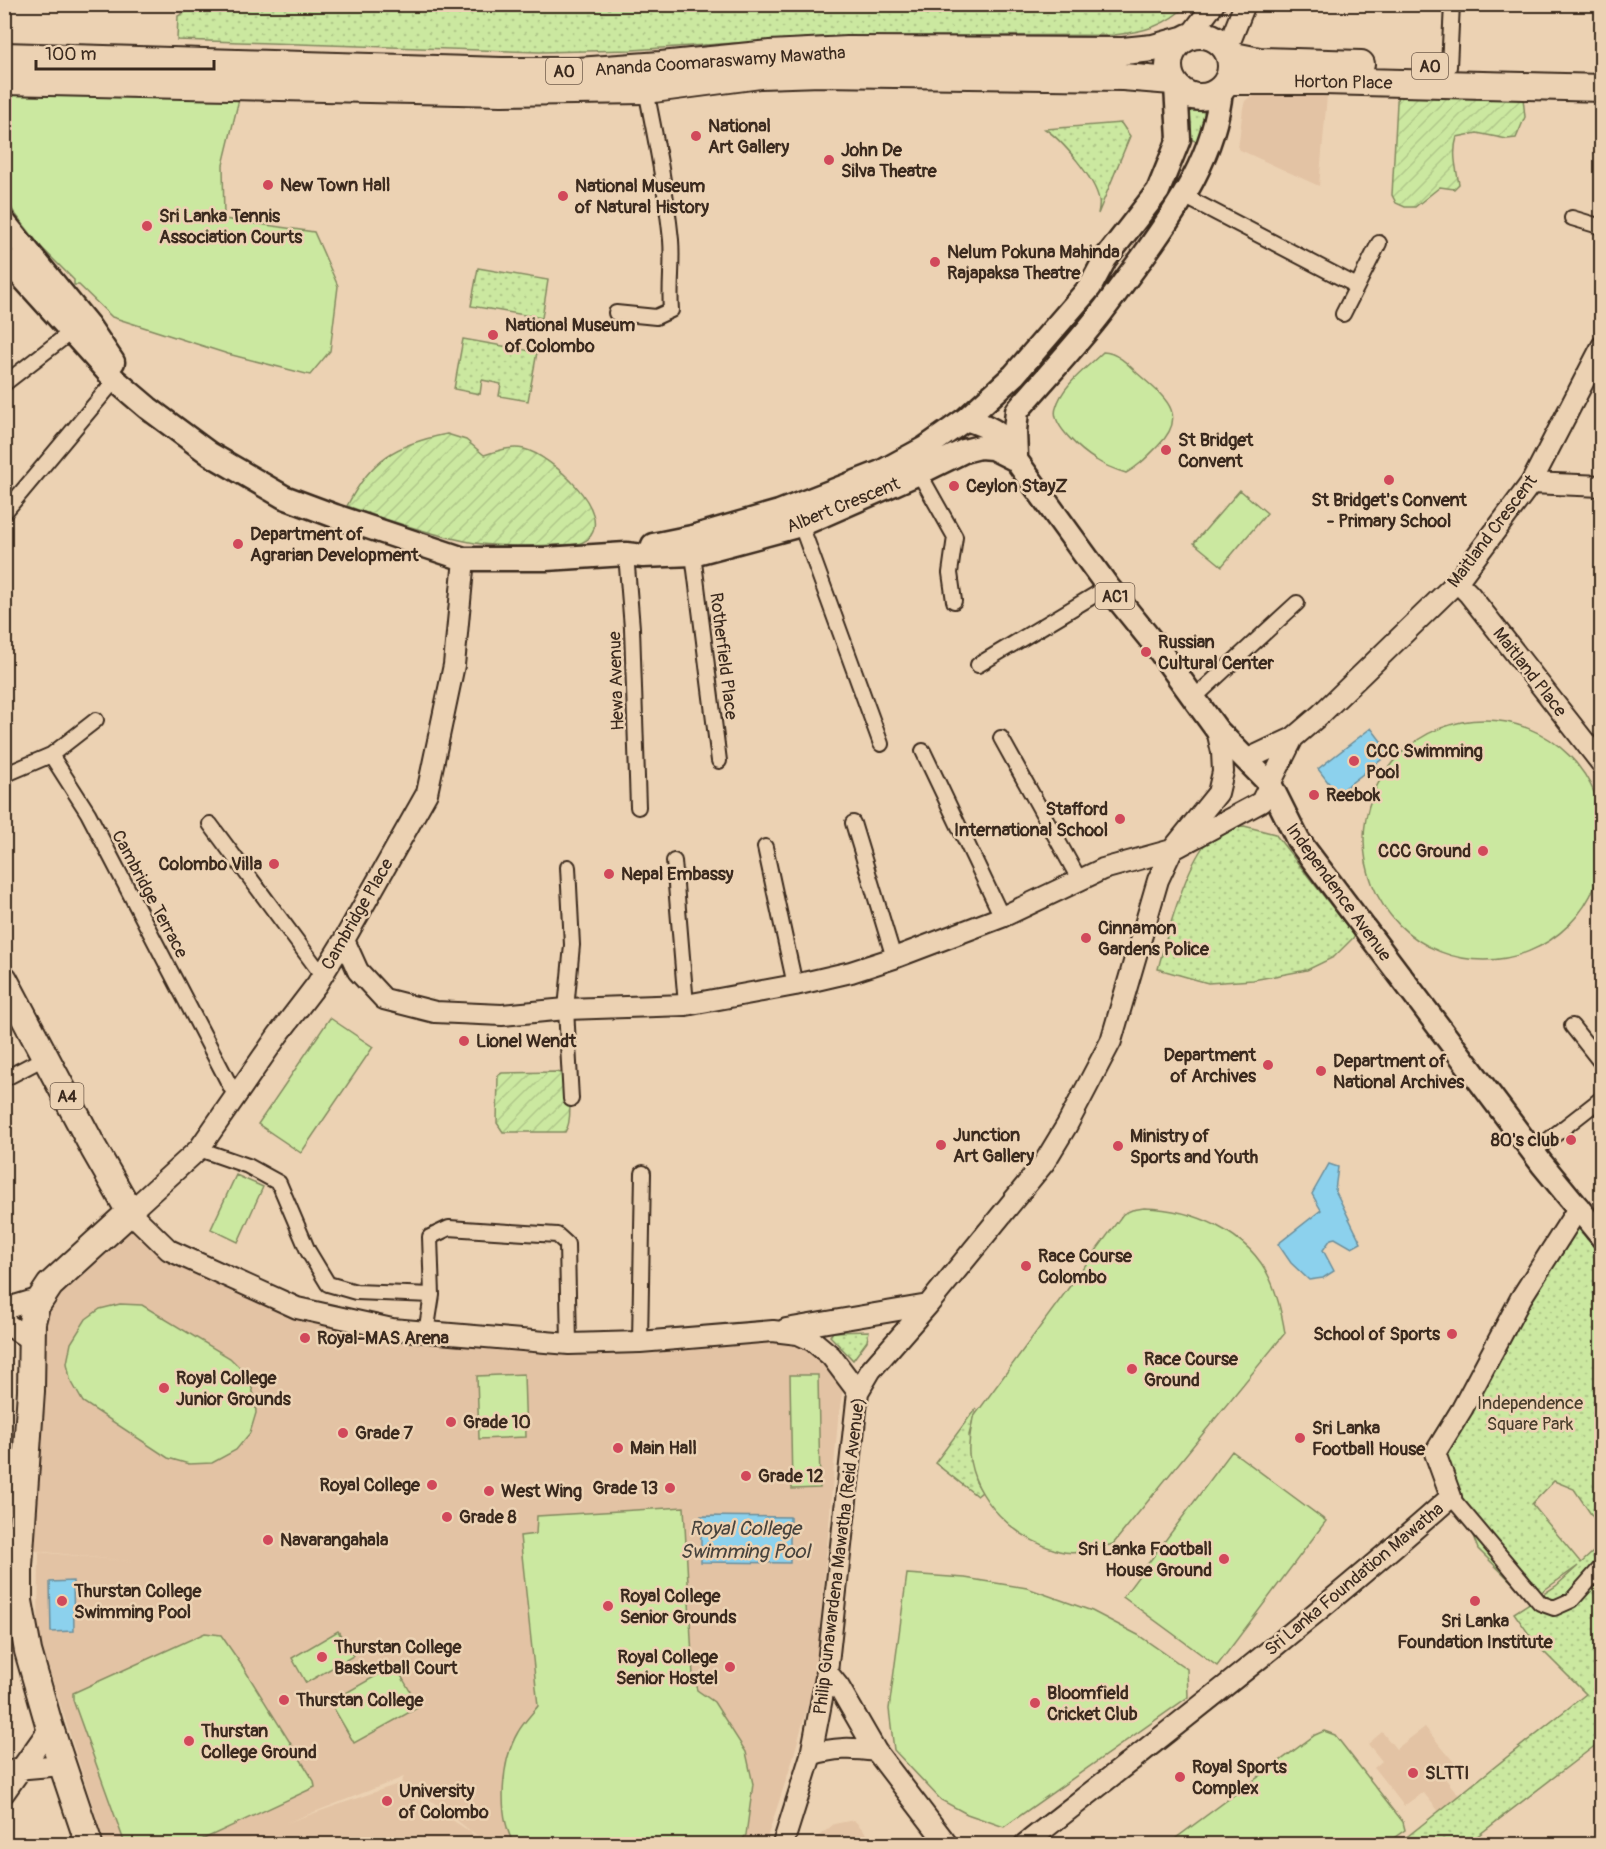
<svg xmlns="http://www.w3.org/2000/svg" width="1606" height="1849" viewBox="0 0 1606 1849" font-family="Pangolin,sans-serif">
	<defs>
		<pattern id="grass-dots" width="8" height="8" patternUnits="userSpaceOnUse" patternTransform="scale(1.5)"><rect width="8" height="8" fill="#cbe8a0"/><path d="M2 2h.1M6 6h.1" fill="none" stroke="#afc789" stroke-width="1.8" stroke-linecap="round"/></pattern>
		<pattern id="garden-furrows" width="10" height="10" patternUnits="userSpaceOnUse" patternTransform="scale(1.5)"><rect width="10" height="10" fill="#cbe8a0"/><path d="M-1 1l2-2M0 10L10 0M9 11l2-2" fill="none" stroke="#afc789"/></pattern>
	</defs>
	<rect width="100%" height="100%" fill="#ecd2b3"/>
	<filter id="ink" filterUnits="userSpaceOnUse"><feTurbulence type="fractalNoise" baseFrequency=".0167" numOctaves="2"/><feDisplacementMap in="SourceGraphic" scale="12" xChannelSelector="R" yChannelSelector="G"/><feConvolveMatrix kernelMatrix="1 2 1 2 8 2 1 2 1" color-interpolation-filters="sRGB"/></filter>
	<g filter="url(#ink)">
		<!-- built -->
		<path fill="#e3c3a4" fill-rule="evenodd" d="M1260,95L1327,96L1319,186L1238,149L1243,108L1245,101L1250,97Z
			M131,1221L163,1249L391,1334L796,1339L827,1359L843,1387L838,1420L817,1661L812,1690L792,1762L765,1844H105L38,1635L39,1552L136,1562L27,1550L42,1309ZM404,1777L401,1782L429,1799L484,1841L398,1784L286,1823Z
			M1425,1727L1457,1766L1444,1777L1465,1803L1445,1819L1423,1792L1404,1806L1374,1768L1382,1761L1368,1744L1382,1732L1396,1749Z
			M854,1820L876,1844H814L816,1839L834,1824Z"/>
		<!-- grass -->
		<path fill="url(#grass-dots)" stroke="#83895f" stroke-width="1.5" d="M200,4H1187V5C1166,26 1143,32 1114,35L823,37L632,50L539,52L177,40L178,16Z
			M1187,110L1205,112L1198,142L1187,138Z
			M1121,123L1130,136L1098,214C1099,209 1100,204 1099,200C1096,180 1062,140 1045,129Z
			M478,268L548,280L542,318L471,306Z
			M463,339L537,352L528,401L499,396L501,384L482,380L480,394L454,389Z
			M1244,826L1275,834L1355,936L1334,957L1307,970L1253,980L1208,983L1158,969C1166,938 1188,855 1213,836C1223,829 1232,828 1244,826Z
			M1576,1219L1601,1254V1529L1574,1489L1554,1481L1532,1504L1581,1563L1601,1545V1741L1467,1844H1398L1586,1694L1536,1644L1514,1613L1556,1586L1578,1566L1530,1600L1478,1549L1434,1433L1502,1324Z
			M869,1331L867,1341L853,1360L830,1336L833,1332Z
			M976,1408L969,1435L976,1482L982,1492L977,1496L935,1463Z"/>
		<!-- garden -->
		<path fill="url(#garden-furrows)" stroke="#83895f" stroke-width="1.5" d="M1398,84L1522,89L1525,117L1516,138L1507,139L1477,133L1457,137C1452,153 1456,168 1459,184L1454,189L1440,187L1415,207H1405L1396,203L1392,195Z
			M447,434L466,440L484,455C498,451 510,446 524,449C550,455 615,512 588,539C579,547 563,544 553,545C527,546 500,547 475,543C431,535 389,521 347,506C371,459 396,444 447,434Z
			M556,1072L564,1074C570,1086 573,1121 565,1132H503L497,1123L498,1075L502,1073Z"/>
		<!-- pitch -->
		<path fill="#cbe8a0" stroke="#83895f" stroke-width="1.5" d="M16,92L240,95L223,165L224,219L314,232L338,286L330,351L310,375L228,354L112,317L79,285H74V280L41,247L13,211L5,193V104Z
			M1103,352C1116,352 1128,364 1137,373C1164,397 1190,414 1158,446C1147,457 1139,466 1126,473C1116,470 1105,466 1096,460C1083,452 1050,425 1056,408C1062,385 1087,368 1103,352Z
			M1240,490L1267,513L1222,566L1194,543Z
			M1364 840a120 120 0 1 1 240 0a120 120 0 1 1-240 0Z
			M330,1018L373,1047L301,1153L258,1124Z
			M236,1175L263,1187L238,1242L211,1229Z
			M1144,1208C1193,1209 1249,1232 1270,1279C1278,1296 1282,1315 1285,1333L1113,1544C1097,1549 1076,1556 1059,1551C1015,1539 974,1500 969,1454C968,1442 971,1430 973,1418L1123,1214L1132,1210Z
			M120,1304L142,1305L230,1358L248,1376L255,1398L256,1413L250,1433L236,1450L212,1463L189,1464L168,1458L83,1402L70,1379L67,1363L71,1343L86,1319L100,1309Z
			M524,1374L526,1437L479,1439L477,1376Z
			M790,1375H818L820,1488L792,1489Z
			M1232,1451L1326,1521L1217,1666L1123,1597Z
			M684,1507L693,1676L697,1690L714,1702L746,1752L753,1784L746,1835L739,1844H514C497,1815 501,1761 518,1732C523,1723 531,1715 538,1706L520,1536L536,1534L537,1516Z
			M907,1574L965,1578L1027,1588L1092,1611L1138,1635L1187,1669L1188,1697L1004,1827L967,1814L941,1800L894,1750L889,1709Z
			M338,1631L353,1656L306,1683L292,1658Z
			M205,1633L221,1635L243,1667L314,1781L315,1787L193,1844H125L73,1700V1693Z
			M395,1665L419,1707L354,1743L330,1702Z
			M1324,1731L1335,1735L1403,1822L1405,1830L1385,1844H1168L1315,1735Z"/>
		<!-- water -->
		<path fill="#8cd1ed" stroke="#6c8e9a" stroke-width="1.5" d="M1371,728L1390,753L1337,794L1318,769Z
			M1329,1164L1338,1167L1335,1190L1361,1243L1352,1248L1335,1238L1331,1239L1323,1250L1334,1271L1323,1278L1309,1280L1291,1263L1278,1244L1321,1210L1312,1194Z
			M701,1516L790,1517V1563L701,1562Z
			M73,1581L74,1631L51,1632L50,1582Z"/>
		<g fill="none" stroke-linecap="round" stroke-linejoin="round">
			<!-- street casing -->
			<g stroke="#3b2a1e" stroke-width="18">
				<path id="street" d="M1449,67L1452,4
					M1184,196L1357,286
					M1572,218L1602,227
					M616,313L656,317L671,310C669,286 673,263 671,240C666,190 656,140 646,90
					M1343,314L1379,243
					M4,384L71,332
					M919,473L955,537L950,573L954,601
					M4,513L115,380
					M801,525L881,744
					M626,554L632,628L638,807
					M693,554L719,761
					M978,665L1108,587
					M1194,698L1297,603
					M1001,738L1079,879
					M923,751L1002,917
					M51,755L96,720
					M4,775L51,755L88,813L236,1097
					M853,823L894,958
					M210,824L322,975
					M765,847L795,985
					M674,861L686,1005
					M568,867L572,945L566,1009L571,1099
					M1572,1026L1602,1064
					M4,1079L46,1057
					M199,1149L248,1166L279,1183L308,1251L328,1284L356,1292L432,1295
					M1533,1152L1602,1098
					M426,1333L432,1295L430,1237L449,1228L557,1235L567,1244L569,1344
					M640,1342L643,1173
					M1451,1497L1540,1603L1554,1608L1572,1600L1602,1566"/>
			</g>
			<!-- secondary casing -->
			<g stroke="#3b2a1e" stroke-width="24">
				<path id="secondary" d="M1189,37L1214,4
					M1227,49L1245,4
					M1531,483L1602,486
					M464,559L454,665L427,793L344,940L317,984L278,1035L199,1149L130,1212L169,1250L297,1308L392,1329L569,1344L640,1342L773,1331L798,1334L813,1341L831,1356L858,1392
					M1457,582L1469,594L1602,764
					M1248,759L1293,738L1321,714L1457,582L1531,483L1602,346
					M344,940L358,971L384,999L435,1012L502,1015L566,1009L686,1005L795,985L851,972L894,958L1002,917L1103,869L1172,850L1261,802L1293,738
					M4,1309L41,1298
					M4,1322L32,1341
					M786,1329L928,1305
					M827,1672L839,1687L876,1751L947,1844
					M811,1755C834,1747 853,1748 876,1751
					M16,1769L62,1765
					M4,1793L50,1728
					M783,1844L811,1755L827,1672L858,1392L871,1370L928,1305L1044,1163L1067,1125L1111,1041L1158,880L1172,850L1218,793L1223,772L1222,752L1217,730
					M1025,1844C1169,1731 1314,1619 1451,1497L1435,1453L1462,1409L1521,1298L1579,1207"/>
			</g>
			<!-- primary casing -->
			<g stroke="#3b2a1e" stroke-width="27">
				<path id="primary" d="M4,222L88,325L113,362
					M4,257L115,380L148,408L210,454L284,497L335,516L464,559H546L626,554L643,556L693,554L801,525L919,473L964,451L980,447L992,448L1016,460
					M966,419C996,429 1002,433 1016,460L1108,587L1159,650L1217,730L1270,784L1298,840L1542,1164L1602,1237
					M1016,456L1015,431L1017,411C1045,378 1075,347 1101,313C1115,295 1128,276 1142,258C1179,206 1215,155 1221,90
					M653,545L692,537L779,512L881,472L925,448L966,419L1014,375L1090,287L1105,259L1158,191L1179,139L1176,86"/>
			</g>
			<!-- highway casing -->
			<g stroke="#3b2a1e" stroke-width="30">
				<path id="highway" d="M1169 66a31 31 0 1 1 62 0a31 31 0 1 1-62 0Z
					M1229,55L1259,61L1361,64
					M4,56L502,71H578L661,65L770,54L847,50L1123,51L1153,48L1182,40
					M4,81L502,92L646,90L760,75L821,73L1123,77L1172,81
					M1227,81H1323L1602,88
					M4,979L94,1149L130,1212L50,1285L36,1306L32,1322L31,1391L19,1566V1601L28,1651L50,1728L89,1844"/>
			</g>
			<!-- street -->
			<use href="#street" stroke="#ecd2b3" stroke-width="14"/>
			<!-- secondary -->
			<use href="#secondary" stroke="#ecd2b3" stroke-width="20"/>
			<!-- primary -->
			<use href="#primary" stroke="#ecd2b3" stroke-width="22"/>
			<!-- highway -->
			<use href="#highway" stroke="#ecd2b3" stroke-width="26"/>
		</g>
	</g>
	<!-- markers -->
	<g fill="#d1495b" stroke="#ecd2b3" stroke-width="2">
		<circle cx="696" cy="136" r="6"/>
		<circle cx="829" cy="160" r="6"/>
		<circle cx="268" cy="185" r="6"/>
		<circle cx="563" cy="196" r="6"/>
		<circle cx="147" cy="226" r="6"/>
		<circle cx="935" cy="262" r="6"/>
		<circle cx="493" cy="335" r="6"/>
		<circle cx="1166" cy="450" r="6"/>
		<circle cx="1389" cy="480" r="6"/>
		<circle cx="954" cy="486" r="6"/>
		<circle cx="238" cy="544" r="6"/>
		<circle cx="1146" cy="652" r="6"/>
		<circle cx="1354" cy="761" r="6"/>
		<circle cx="1314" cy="795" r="6"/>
		<circle cx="1120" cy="819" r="6"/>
		<circle cx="1483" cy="851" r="6"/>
		<circle cx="274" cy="864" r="6"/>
		<circle cx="609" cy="874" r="6"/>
		<circle cx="1086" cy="938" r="6"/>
		<circle cx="464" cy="1041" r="6"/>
		<circle cx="1268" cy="1065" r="6"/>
		<circle cx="1321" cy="1071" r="6"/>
		<circle cx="1571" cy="1140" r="6"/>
		<circle cx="941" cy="1145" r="6"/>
		<circle cx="1118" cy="1146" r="6"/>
		<circle cx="1026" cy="1266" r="6"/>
		<circle cx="1452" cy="1334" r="6"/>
		<circle cx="305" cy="1338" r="6"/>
		<circle cx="1132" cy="1369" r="6"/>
		<circle cx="164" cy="1388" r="6"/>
		<circle cx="451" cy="1422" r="6"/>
		<circle cx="343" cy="1433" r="6"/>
		<circle cx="1300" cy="1438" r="6"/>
		<circle cx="618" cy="1448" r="6"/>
		<circle cx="746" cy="1476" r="6"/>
		<circle cx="432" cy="1485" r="6"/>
		<circle cx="670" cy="1488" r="6"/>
		<circle cx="489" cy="1491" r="6"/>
		<circle cx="447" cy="1517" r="6"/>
		<circle cx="268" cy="1540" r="6"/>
		<circle cx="1224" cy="1559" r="6"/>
		<circle cx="62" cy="1601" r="6"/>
		<circle cx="1475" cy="1601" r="6"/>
		<circle cx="608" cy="1606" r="6"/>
		<circle cx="322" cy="1657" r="6"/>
		<circle cx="730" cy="1667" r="6"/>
		<circle cx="284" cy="1700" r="6"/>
		<circle cx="1035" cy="1703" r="6"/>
		<circle cx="189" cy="1741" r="6"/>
		<circle cx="1413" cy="1773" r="6"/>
		<circle cx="1180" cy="1777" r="6"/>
		<circle cx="387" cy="1801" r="6"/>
	</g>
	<g text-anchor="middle" stroke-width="5" stroke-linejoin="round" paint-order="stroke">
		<!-- shield labels -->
		<g fill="#ecd2b3" stroke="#705c4b" stroke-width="1.5">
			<rect x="1412" y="53" width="36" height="26" rx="4.5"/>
			<rect x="546" y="58" width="36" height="26" rx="4.5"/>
			<rect x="1095.5" y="583" width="39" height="26" rx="4.5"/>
			<rect x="50.5" y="1083" width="33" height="26" rx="4.5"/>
		</g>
		<g font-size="16" font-weight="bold" fill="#3b2a1e">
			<text x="1430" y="72">A0</text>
			<text x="564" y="77">A0</text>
			<text x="1115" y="602">AC1</text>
			<text x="67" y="1102">A4</text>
		</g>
		<!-- street labels -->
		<g font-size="18" fill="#3b2a1e" stroke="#ecd2b3">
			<text transform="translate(720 61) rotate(-4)" y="6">Ananda Coomaraswamy Mawatha</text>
			<text transform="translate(1343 82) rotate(1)" y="6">Horton Place</text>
			<text transform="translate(843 505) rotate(-22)" y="6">Albert Crescent</text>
			<text transform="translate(1492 531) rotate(-53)" y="6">Maitland Crescent</text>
			<text transform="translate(724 656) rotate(83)" y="6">Rotherfield Place</text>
			<text transform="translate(1530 672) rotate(52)" y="6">Maitland Place</text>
			<text transform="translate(616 681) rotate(-92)" y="6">Hewa Avenue</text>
			<text transform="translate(1339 892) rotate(54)" y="6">Independence Avenue</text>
			<text transform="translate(150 894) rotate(62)" y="6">Cambridge Terrace</text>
			<text transform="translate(357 914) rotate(-60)" y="6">Cambridge Place</text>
			<text transform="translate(839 1556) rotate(-83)" y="6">Philip Gunawardena Mawatha (Reid Avenue)</text>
			<text transform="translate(1354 1579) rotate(-40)" y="6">Sri Lanka Foundation Mawatha</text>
		</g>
		<!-- poi labels -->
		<g font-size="18" font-weight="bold" fill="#3b2a1e" stroke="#ecd2b3" text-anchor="start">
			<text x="708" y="132">National<tspan x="708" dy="21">Art Gallery</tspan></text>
			<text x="841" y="156">John De<tspan x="841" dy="21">Silva Theatre</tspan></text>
			<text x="280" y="191">New Town Hall</text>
			<text x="575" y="192">National Museum<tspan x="575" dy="21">of Natural History</tspan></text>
			<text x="159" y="222">Sri Lanka Tennis<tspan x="159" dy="21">Association Courts</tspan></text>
			<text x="947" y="258">Nelum Pokuna Mahinda<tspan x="947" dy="21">Rajapaksa Theatre</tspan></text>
			<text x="505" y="331">National Museum<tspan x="505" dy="21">of Colombo</tspan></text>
			<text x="1178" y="446">St Bridget<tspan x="1178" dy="21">Convent</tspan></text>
			<text x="966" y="492">Ceylon StayZ</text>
			<text x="1389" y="506" text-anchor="middle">St Bridget's Convent<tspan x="1389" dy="21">- Primary School</tspan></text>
			<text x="250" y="540">Department of<tspan x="250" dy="21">Agrarian Development</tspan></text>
			<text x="1158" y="648">Russian<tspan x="1158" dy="21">Cultural Center</tspan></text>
			<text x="1366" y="757">CCC Swimming<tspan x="1366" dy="21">Pool</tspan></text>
			<text x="1326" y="801">Reebok</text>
			<text x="1108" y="815" text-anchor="end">Stafford<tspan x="1108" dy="21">International School</tspan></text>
			<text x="1471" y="857" text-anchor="end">CCC Ground</text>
			<text x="262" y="870" text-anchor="end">Colombo Villa</text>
			<text x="621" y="880">Nepal Embassy</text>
			<text x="1098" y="934">Cinnamon<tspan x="1098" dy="21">Gardens Police</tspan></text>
			<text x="476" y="1047">Lionel Wendt</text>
			<text x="1256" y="1061" text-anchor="end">Department<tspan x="1256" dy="21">of Archives</tspan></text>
			<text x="1333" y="1067">Department of<tspan x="1333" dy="21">National Archives</tspan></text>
			<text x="953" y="1141">Junction<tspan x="953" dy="21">Art Gallery</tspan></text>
			<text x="1130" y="1142">Ministry of<tspan x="1130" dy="21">Sports and Youth</tspan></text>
			<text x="1559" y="1146" text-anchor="end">80's club</text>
			<text x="1038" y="1262">Race Course<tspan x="1038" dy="21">Colombo</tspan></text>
			<text x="1440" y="1340" text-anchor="end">School of Sports</text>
			<text x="317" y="1344">Royal-MAS Arena</text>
			<text x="1144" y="1365">Race Course<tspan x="1144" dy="21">Ground</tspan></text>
			<text x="176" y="1384">Royal College<tspan x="176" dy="21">Junior Grounds</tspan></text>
			<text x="463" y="1428">Grade 10</text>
			<text x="1312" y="1434">Sri Lanka<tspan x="1312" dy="21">Football House</tspan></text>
			<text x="355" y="1439">Grade 7</text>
			<text x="630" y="1454">Main Hall</text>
			<text x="758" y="1482">Grade 12</text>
			<text x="420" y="1491" text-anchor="end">Royal College</text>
			<text x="658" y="1494" text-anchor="end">Grade 13</text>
			<text x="501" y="1497">West Wing</text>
			<text x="459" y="1523">Grade 8</text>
			<text x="280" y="1546">Navarangahala</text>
			<text x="1212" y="1555" text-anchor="end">Sri Lanka Football<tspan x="1212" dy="21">House Ground</tspan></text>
			<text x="74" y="1597">Thurstan College<tspan x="74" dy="21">Swimming Pool</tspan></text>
			<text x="620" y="1602">Royal College<tspan x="620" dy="21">Senior Grounds</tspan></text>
			<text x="1475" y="1627" text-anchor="middle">Sri Lanka<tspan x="1475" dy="21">Foundation Institute</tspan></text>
			<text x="334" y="1653">Thurstan College<tspan x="334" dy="21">Basketball Court</tspan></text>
			<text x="718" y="1663" text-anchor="end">Royal College<tspan x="718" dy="21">Senior Hostel</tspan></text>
			<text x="1047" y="1699">Bloomfield<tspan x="1047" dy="21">Cricket Club</tspan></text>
			<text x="296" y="1706">Thurstan College</text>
			<text x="201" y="1737">Thurstan<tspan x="201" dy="21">College Ground</tspan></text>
			<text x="1192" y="1773">Royal Sports<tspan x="1192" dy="21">Complex</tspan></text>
			<text x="1425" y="1779">SLTTI</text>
			<text x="399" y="1797">University<tspan x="399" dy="21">of Colombo</tspan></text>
		</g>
		<!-- park labels -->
		<g font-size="18" fill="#493d2b" stroke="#ecd2b3">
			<text x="1530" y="1409">Independence<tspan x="1530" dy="21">Square Park</tspan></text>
		</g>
		<!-- water labels -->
		<g font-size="20" font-style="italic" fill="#47433d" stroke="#ecd2b3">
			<text x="745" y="1535">Royal College<tspan x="745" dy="23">Swimming Pool</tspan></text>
		</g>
	</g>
	<!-- margin -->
	<rect width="1606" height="1849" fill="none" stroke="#ecd2b3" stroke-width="24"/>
	<rect x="12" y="12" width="1582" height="1825" fill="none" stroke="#3b2a1e" stroke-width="2" filter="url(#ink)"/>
	<!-- scale -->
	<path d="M36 60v9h178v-9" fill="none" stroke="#3b2a1e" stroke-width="3"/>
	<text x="45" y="60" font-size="18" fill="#3b2a1e" stroke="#ecd2b3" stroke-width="4.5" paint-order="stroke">100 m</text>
</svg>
